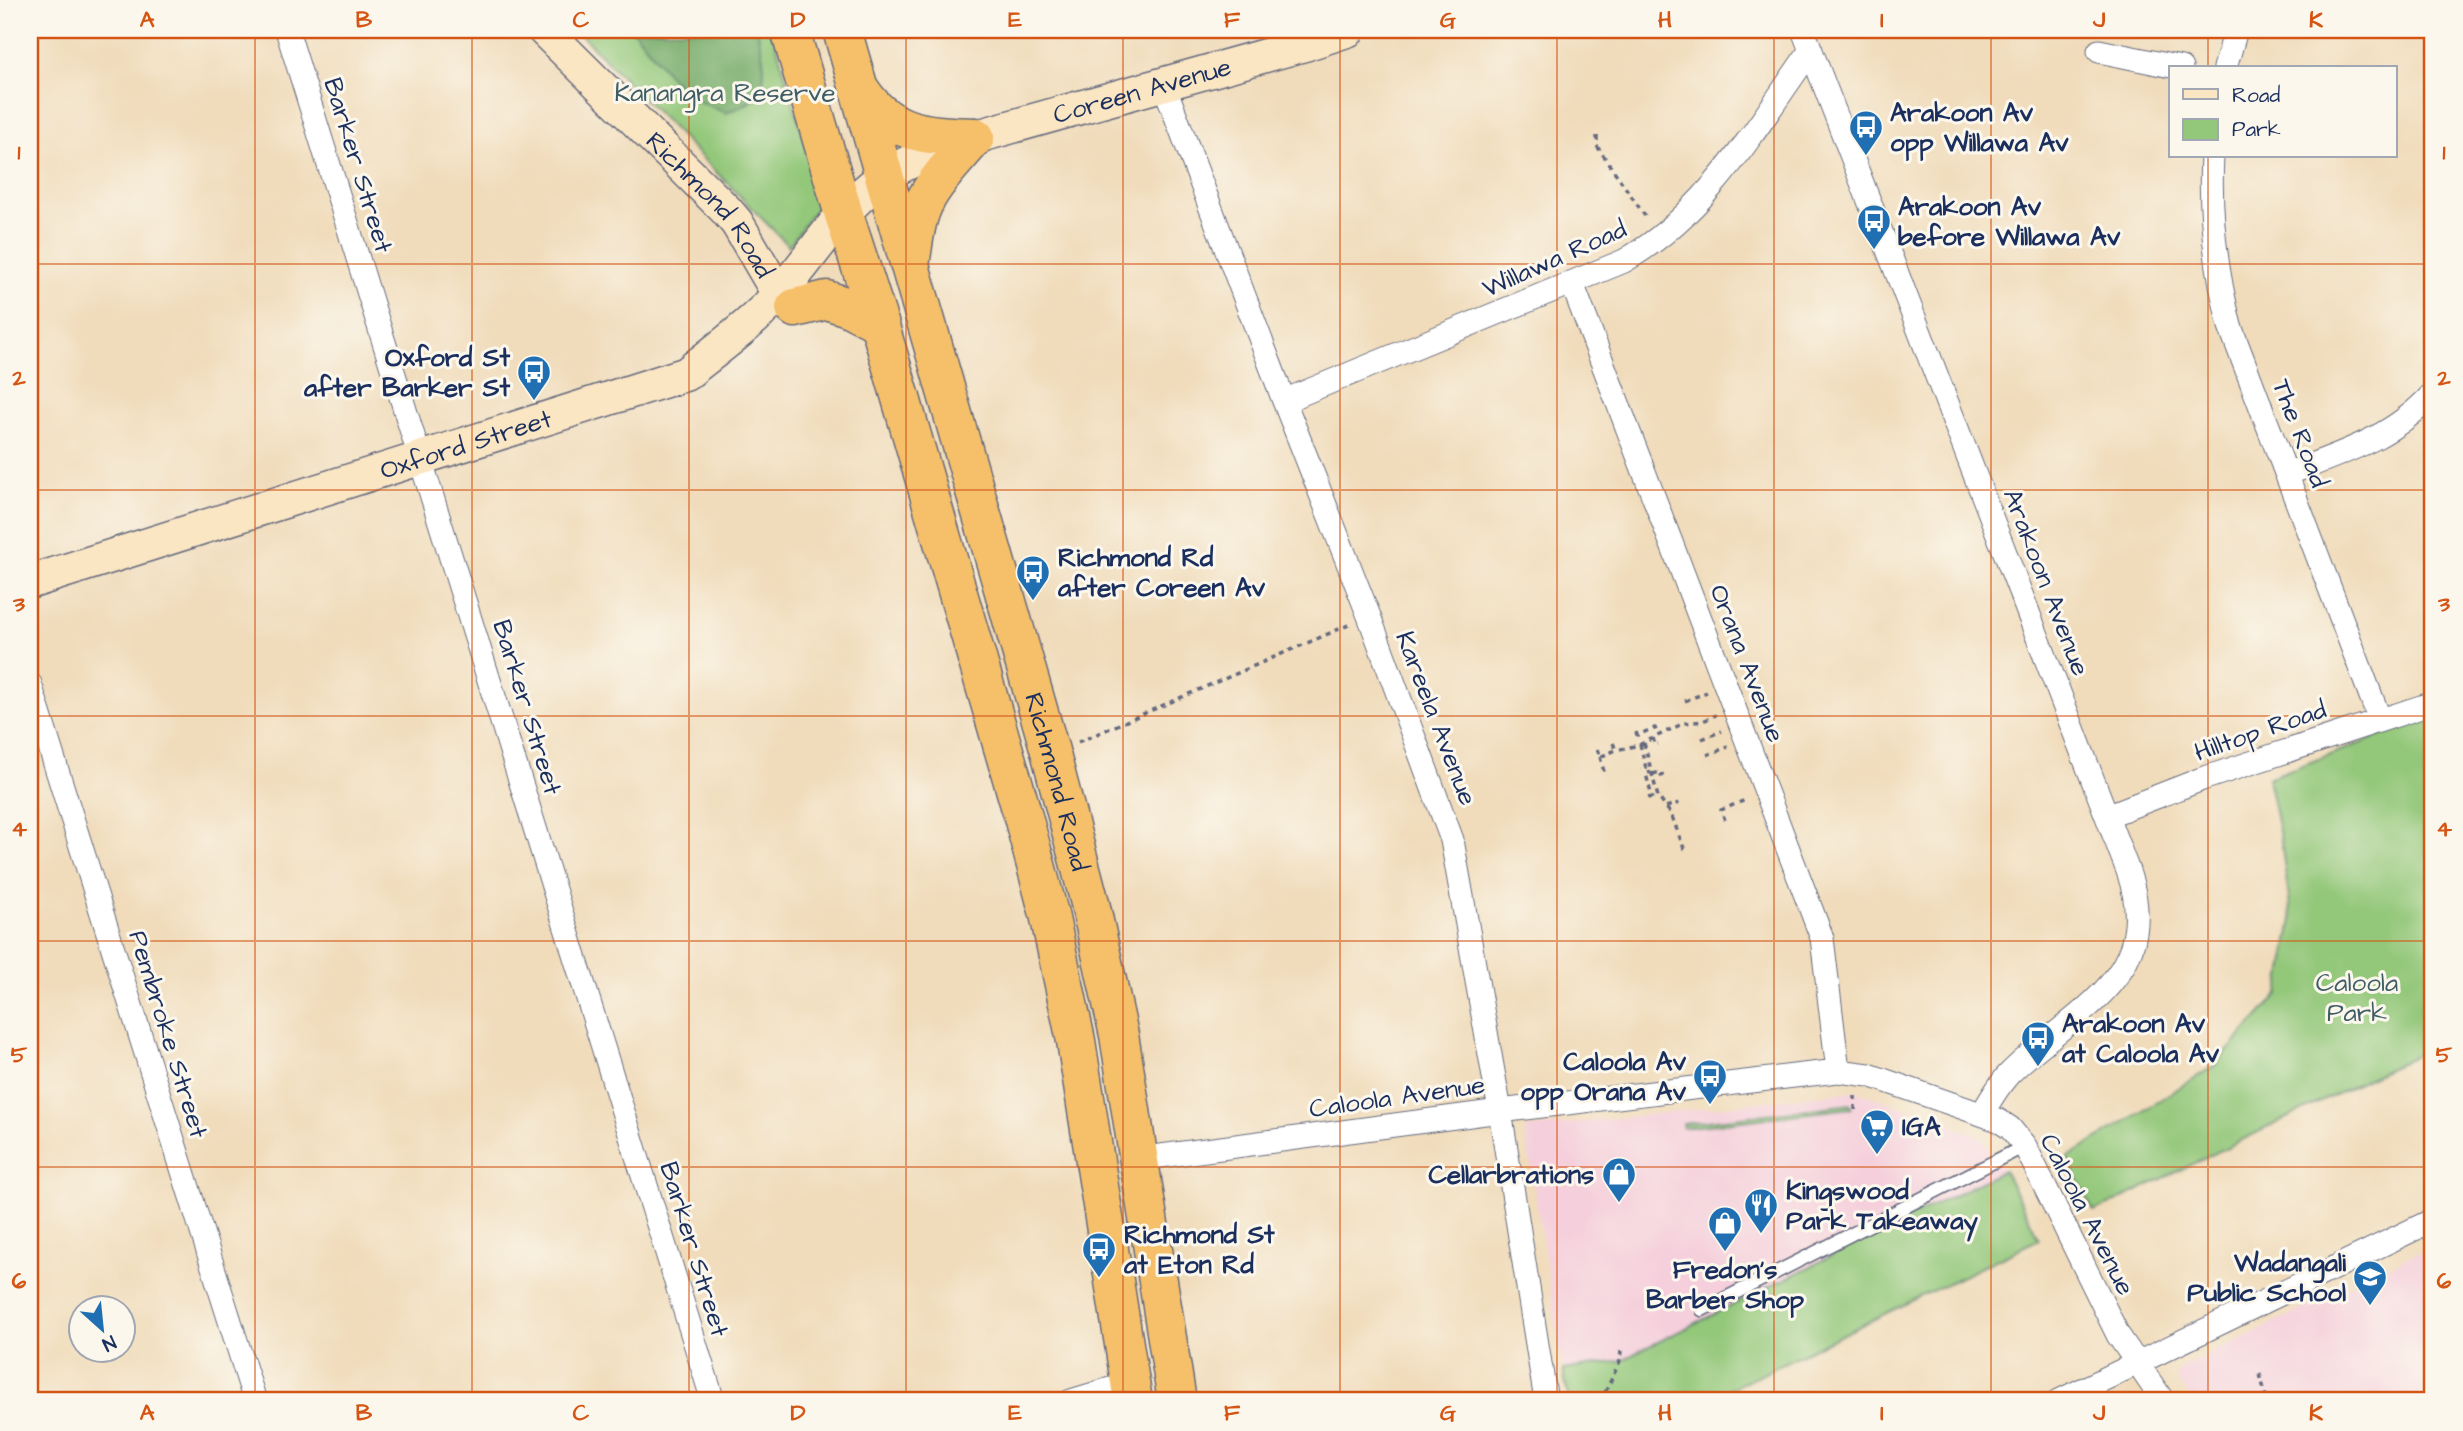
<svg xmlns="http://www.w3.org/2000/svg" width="2463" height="1431" viewBox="0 0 2463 1431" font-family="'Architects Daughter',sans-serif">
	<rect width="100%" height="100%" fill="#fbf7ec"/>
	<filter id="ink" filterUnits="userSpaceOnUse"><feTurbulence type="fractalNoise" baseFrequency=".0143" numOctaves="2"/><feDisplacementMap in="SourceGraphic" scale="14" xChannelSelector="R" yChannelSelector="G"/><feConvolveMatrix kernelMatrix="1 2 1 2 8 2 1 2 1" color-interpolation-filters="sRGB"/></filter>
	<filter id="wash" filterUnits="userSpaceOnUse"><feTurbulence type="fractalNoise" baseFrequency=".00686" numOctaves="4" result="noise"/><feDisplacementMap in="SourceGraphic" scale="28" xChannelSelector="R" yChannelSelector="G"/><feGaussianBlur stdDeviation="1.57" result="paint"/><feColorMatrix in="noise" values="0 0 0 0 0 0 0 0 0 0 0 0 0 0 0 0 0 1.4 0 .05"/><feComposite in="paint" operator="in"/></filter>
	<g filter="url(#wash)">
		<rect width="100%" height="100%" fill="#f0dbba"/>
		<!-- built -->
		<path fill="#f5cfdc" d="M1856,1091L1980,1136L2004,1170L1620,1361L1563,1370L1525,1129Z
			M2433,1245V1401H2193L2178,1381L2177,1375L2180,1369Z"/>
		<!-- green -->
		<path fill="#93c779" stroke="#577b6c" stroke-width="2" d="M586,30H772L822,200L789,246L581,35Z
			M2433,716V1047L2094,1212L2067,1158L2214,1066L2279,994L2292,919L2281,841L2268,778Z
			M1851,1104L1852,1108L1683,1128L1682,1124Z
			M2004,1170L2039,1239L1705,1401H1569L1563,1370L1620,1361Z"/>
		<!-- forest -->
		<path fill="#76ac69" stroke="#486e64" stroke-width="2" d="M633,30H757C762,51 772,83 752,100C746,106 734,109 726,113L693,99L674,81Z"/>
	</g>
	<g filter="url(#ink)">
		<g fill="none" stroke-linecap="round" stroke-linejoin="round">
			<!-- lane casing -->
			<g stroke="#666b7e" stroke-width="15">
				<path id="lane" d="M1702,1310L2025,1146"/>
			</g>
			<!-- street casing -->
			<g stroke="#666b7e" stroke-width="25">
				<path id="street" d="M287,30L713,1401
					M1803,30L2128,871C2165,979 2072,1010 2009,1074C1998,1086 1990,1100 1982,1114
					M2099,51L2181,68
					M2225,68L2236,30
					M1164,85L1284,401L1369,616L1452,840L1500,1111L1546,1401
					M2212,156C2209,213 2216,270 2230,326L2380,720
					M1572,283L1822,938L1838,1071
					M1284,401L1624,261C1708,213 1756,127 1811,50
					M2287,474C2340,454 2395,437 2433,393
					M30,684L255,1401
					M2107,816L2202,779L2433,703
					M1138,1159L1500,1111L1794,1076L1838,1071L1869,1075L1998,1120L2010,1128L2025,1146L2118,1335L2163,1401
					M1071,1401L1130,1383
					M2059,1401L2433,1220"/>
			</g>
			<!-- secondary casing -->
			<g stroke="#666b7e" stroke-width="36">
				<g id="secondary">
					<path id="s1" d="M544,30L726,210L737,223L779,295"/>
					<path id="s2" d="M30,582L686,374C717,349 752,324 779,294C813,256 840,208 882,178C910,158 944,148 975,137L1306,44L1348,30"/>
				</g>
			</g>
			<!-- highway casing -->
			<g stroke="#666b7e" stroke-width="41">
				<g id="highway">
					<path d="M790,30L844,215L879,323L1021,809L1049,914L1076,1041L1133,1401"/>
					<path id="s3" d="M842,30L1050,751L1090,903L1119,1035L1177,1401"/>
					<path d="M861,91C890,135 927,135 975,137"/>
					<path d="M911,259C914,239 916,217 926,199C938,176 959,157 975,137"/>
					<path d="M795,308L827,300L848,307L879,323"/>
				</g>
			</g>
			<!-- path -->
			<path stroke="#666b7e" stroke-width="3.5" stroke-dasharray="5 5" stroke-linecap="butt" d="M1597,136V146L1647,219
				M1685,701L1707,692
				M1636,732L1637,735L1655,728L1658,735
				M1653,738L1655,745L1658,744
				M1702,739L1722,731
				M1078,742L1351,624
				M1613,743L1616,750
				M1644,743L1658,797L1671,814L1685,851
				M1640,744L1646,768L1641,770
				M1597,749L1600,757L1616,750L1639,745L1684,723L1703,721L1716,715
				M1707,755L1728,747
				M1600,757L1605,775
				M1653,774L1660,772L1661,776L1664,775
				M1648,798L1652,797L1646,774L1651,772
				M1666,807L1679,803
				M1725,820L1721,810L1748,799
				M1855,1110V1096
				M2260,1374L2267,1401
				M1601,1401L1620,1361L1621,1351"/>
			<!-- lane -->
			<use href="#lane" stroke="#fff" stroke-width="12"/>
			<!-- street -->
			<use href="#street" stroke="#fff" stroke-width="23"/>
			<!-- secondary -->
			<use href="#secondary" stroke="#fbe6c4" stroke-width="33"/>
			<!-- highway -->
			<use href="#highway" stroke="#f6c06b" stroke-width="38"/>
		</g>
	</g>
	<!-- grid -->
	<path fill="none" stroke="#d45514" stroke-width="2" stroke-opacity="0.55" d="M255,30V1401M472,30V1401M689,30V1401M906,30V1401M1123,30V1401M1340,30V1401M1557,30V1401M1774,30V1401M1991,30V1401M2208,30V68M2208,156V1401M30,264H2433M30,490H2433M30,716H2433M30,941H2433M30,1167H2433"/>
	<!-- icons -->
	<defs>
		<g id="bus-pin" transform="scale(1.75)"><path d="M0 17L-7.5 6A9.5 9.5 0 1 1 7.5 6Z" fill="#1f6fb2" stroke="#fbf7ec"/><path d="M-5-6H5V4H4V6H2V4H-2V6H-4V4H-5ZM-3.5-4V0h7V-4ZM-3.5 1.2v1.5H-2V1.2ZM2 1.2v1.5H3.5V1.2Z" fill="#fff"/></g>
		<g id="supermarket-pin" transform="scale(1.75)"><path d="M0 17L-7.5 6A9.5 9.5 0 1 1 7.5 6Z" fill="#1f6fb2" stroke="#fbf7ec"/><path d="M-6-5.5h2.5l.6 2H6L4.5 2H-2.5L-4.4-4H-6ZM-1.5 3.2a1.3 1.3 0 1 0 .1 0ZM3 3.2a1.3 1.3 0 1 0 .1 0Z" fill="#fff"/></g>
		<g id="shop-pin" transform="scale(1.75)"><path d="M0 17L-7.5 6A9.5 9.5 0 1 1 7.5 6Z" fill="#1f6fb2" stroke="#fbf7ec"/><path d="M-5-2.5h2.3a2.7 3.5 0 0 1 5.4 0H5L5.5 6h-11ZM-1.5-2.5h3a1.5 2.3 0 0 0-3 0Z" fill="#fff"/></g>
		<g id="restaurant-pin" transform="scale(1.75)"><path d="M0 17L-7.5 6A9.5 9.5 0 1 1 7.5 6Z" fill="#1f6fb2" stroke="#fbf7ec"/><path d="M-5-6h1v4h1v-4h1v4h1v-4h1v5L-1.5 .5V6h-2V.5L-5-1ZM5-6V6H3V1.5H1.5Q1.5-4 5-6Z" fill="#fff"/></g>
		<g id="school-pin" transform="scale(1.75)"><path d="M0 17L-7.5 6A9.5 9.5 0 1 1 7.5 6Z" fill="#1f6fb2" stroke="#fbf7ec"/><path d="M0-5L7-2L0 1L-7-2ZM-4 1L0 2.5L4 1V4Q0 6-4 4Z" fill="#fff"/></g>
	</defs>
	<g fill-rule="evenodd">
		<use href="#bus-pin" x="1866" y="127"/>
		<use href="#bus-pin" x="1874" y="221"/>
		<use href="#bus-pin" x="534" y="372"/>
		<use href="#bus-pin" x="1033" y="572"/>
		<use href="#bus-pin" x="2038" y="1038"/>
		<use href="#bus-pin" x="1710" y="1076"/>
		<use href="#supermarket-pin" x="1877" y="1126"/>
		<use href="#shop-pin" x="1619" y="1174"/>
		<use href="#restaurant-pin" x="1761" y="1205"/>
		<use href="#shop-pin" x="1725" y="1223"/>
		<use href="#bus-pin" x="1099" y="1249"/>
		<use href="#school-pin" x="2370" y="1277"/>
	</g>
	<g text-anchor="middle" stroke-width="6" stroke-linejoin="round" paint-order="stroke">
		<!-- street labels -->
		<g font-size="26" fill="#1b2f5e" stroke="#fbf7ec">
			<text dy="9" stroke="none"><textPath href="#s2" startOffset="1242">Coreen Avenue</textPath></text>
			<text transform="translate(359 165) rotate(73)" y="9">Barker Street</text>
			<text dy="9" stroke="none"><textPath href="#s1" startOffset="242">Richmond Road</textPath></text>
			<text transform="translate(1554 258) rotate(-24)" y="9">Willawa Road</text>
			<text transform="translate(2301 433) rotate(69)" y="9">The Road</text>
			<text dy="9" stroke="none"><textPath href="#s2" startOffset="457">Oxford Street</textPath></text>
			<text transform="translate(2047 582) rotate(69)" y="9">Arakoon Avenue</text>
			<text transform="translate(1748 663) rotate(69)" y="9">Orana Avenue</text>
			<text transform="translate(528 707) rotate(73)" y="9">Barker Street</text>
			<text transform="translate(1437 718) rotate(69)" y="9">Kareela Avenue</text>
			<text transform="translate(2260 730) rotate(-19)" y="9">Hilltop Road</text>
			<text dy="9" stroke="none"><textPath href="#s3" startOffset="782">Richmond Road</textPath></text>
			<text transform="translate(169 1034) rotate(73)" y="9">Pembroke Street</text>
			<text transform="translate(1397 1096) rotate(-8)" y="9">Caloola Avenue</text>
			<text transform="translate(2088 1214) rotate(63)" y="9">Caloola Avenue</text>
			<text transform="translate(695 1249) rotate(73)" y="9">Barker Street</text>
		</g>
		<!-- park labels -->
		<g font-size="26" fill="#3f5d66" stroke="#fbf7ec">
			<text x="725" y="101">Kanangra Reserve</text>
			<text x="2357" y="991">Caloola<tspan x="2357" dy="30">Park</tspan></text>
		</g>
		<!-- poi labels -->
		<g font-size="26" font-weight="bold" fill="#1b2f5e" stroke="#fbf7ec" text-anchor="start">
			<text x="1890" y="121">Arakoon Av<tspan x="1890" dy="30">opp Willawa Av</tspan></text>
			<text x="1898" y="215">Arakoon Av<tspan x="1898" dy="30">before Willawa Av</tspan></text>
			<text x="510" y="366" text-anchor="end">Oxford St<tspan x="510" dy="30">after Barker St</tspan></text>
			<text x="1058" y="566">Richmond Rd<tspan x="1058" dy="30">after Coreen Av</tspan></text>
			<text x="2062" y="1032">Arakoon Av<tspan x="2062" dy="30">at Caloola Av</tspan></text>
			<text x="1686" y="1070" text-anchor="end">Caloola Av<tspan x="1686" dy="30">opp Orana Av</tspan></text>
			<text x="1902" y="1135">IGA</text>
			<text x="1594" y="1183" text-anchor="end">Cellarbrations</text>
			<text x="1786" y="1199">Kingswood<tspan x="1786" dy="30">Park Takeaway</tspan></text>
			<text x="1124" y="1243">Richmond St<tspan x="1124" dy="30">at Eton Rd</tspan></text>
			<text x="2346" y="1271" text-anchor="end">Wadangali<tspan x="2346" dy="30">Public School</tspan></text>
			<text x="1725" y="1278" text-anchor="middle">Fredon's<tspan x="1725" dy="30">Barber Shop</tspan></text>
		</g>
	</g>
	<!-- margin -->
	<rect width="2463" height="1431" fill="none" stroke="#fbf7ec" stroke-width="77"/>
	<!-- legend -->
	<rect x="2169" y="66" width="228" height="91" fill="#fbf7ec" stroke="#a1a7b3" stroke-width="2"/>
	<rect x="2183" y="89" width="35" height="10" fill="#fbe6c4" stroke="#a1a7b3" stroke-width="2"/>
	<text x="2232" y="102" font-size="21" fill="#1b2f5e">Road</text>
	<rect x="2183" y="119" width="35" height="21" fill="#93c779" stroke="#a1a7b3" stroke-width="2"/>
	<text x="2232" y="136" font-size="21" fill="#1b2f5e">Park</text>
	<!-- north arrow -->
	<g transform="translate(102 1329) rotate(153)"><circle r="33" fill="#fbf7ec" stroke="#a1a7b3" stroke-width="2"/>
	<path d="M0-5L12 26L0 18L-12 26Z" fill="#1f6fb2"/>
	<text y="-10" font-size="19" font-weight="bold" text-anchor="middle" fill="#1b2f5e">N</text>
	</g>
	<rect x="38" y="38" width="2386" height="1354" fill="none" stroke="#d45514" stroke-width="2.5"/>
	<g font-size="23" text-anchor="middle" font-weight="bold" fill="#d45514">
		<text x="147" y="27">A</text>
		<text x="364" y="27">B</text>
		<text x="581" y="27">C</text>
		<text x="798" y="27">D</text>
		<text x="1015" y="27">E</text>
		<text x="1232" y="27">F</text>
		<text x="1448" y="27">G</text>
		<text x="1665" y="27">H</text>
		<text x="1882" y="27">I</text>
		<text x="2099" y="27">J</text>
		<text x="2316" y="27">K</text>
		<text x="19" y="159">1</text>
		<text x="2444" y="159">1</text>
		<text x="19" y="385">2</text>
		<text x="2444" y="385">2</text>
		<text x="19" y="611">3</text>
		<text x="2444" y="611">3</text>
		<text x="19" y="836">4</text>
		<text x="2444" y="836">4</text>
		<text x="19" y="1062">5</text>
		<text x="2444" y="1062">5</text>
		<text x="19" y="1288">6</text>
		<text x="2444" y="1288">6</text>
		<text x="147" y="1420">A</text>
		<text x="364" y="1420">B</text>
		<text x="581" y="1420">C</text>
		<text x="798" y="1420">D</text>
		<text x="1015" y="1420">E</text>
		<text x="1232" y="1420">F</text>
		<text x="1448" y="1420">G</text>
		<text x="1665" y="1420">H</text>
		<text x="1882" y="1420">I</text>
		<text x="2099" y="1420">J</text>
		<text x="2316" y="1420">K</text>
	</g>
</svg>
